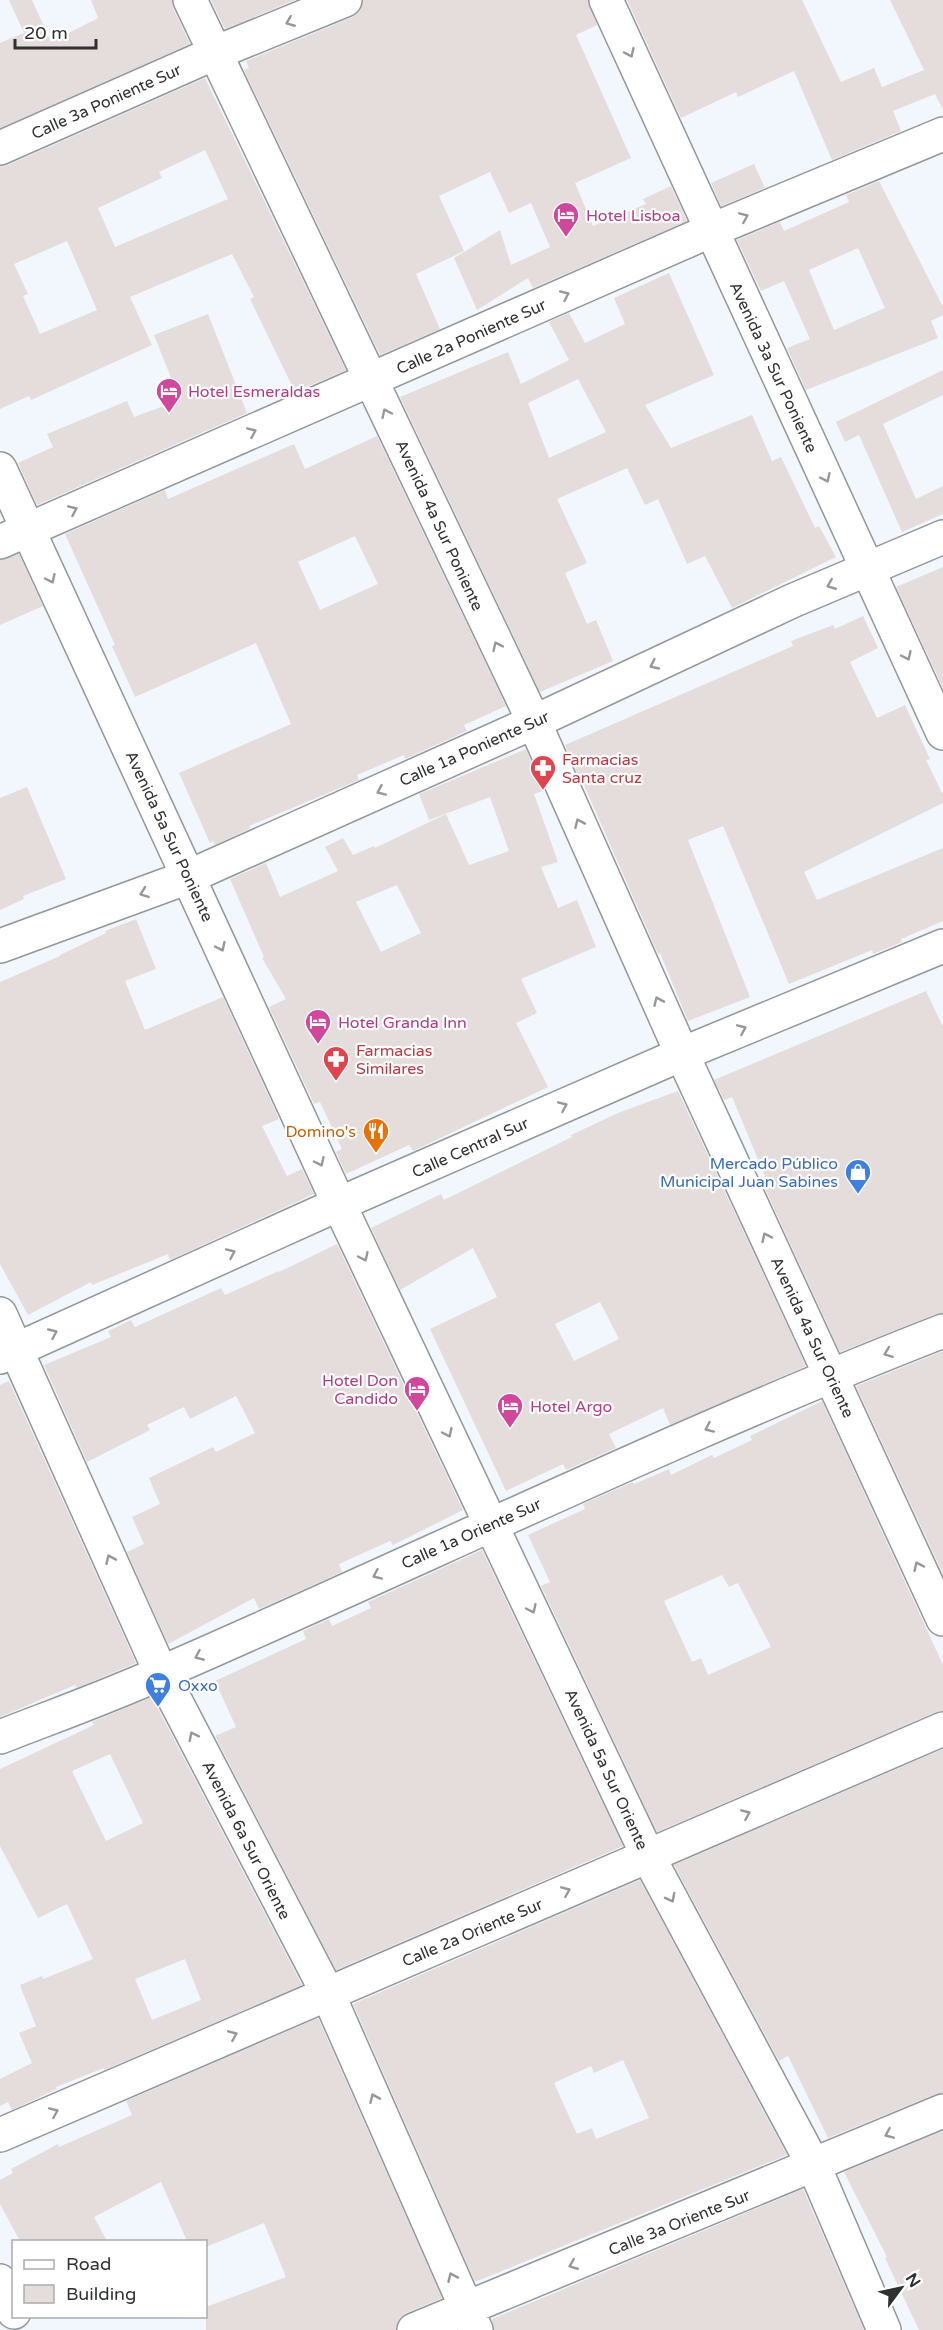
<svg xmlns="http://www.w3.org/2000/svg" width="943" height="2330" viewBox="0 0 943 2330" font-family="'Varela Round',sans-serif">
	<rect width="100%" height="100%" fill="#f1f7fc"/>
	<!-- building -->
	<path fill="#e5dddb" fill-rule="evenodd" d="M9,0H32L51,42L98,18L91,0H172L173,8L190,44L0,128V43L24,33Z
		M211,0H295L225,29Z
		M363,0H588L597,25L576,35L631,158L575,183L593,226L646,204L643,199L671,186L687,221L533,288L528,278L477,310L454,258L500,230L511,265L550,247L531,203L509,213L490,172L439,196L464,251L416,274L440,329L380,355L244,70L249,68L246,61L353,17L360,11Z
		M627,0H802L841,82L874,68L882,87L924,70L890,0H943V110L935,94L893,111L901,131L832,160L794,71L738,97L736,92L681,118Z
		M205,78L346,370L295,392L250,299L254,297L232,254L130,297L152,345L31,400L29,396L0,409V166L8,165ZM205,150L228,199L115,247L98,208L162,178L159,172ZM67,241L97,310L40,334L23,296L28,294L14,264Z
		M754,164L765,188L721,206L711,183Z
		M879,181L943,307V315L931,321L938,338L806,390L787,348L810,339L784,281L761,291L737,240L780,222L784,231L849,202L846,195ZM858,248L885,308L834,330L809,270Z
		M669,273L714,375L645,405L671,448L752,415L772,461L781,457L815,528L819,526L836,557L732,608L705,556L687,564L658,499L645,505L627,468L557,499L587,563L565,573L587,624L596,620L613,661L540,692L400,397L508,352L521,384L569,360L549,322L569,313L585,343L625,324L614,298ZM578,379L606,432L549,458L528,403Z
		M208,314L247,413L37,505L18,463L53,447L47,434L127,401L134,417L180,400L154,335Z
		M943,370V395L883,424L916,499L943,486V514L902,532L859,435L845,442L836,422Z
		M377,436L506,706L464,725L467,731L405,759L404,755L357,775L359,780L249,826L251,828L215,845L213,841L210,843L179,773L291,724L256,643L135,697L112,646L115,645L65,534L165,490L168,499L294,444L305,469ZM355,536L378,584L320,610L298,562Z
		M19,554L43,606L0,625V560Z
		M943,567V688L896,587Z
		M863,616L878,648L850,662L877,718L905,705L930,759L926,760L943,795V803L804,872L817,900L943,848V921L901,939L902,942L873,954L872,950L789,984L723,826L688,840L750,997L688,1021L660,953L658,954L580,776L579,777L565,745L793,646L791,641L833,625L835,629Z
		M526,749L544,790L534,794L558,862L541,867L558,908L577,900L596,947L521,979L537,1013L516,1023L548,1087L413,1151L409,1145L346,1174L336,1152L342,1149L320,1102L314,1104L269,1007L286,999L262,958L264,957L230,879L266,863L280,897L338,871L325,847L343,838L353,855L374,846L375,848L446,814L469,865L509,851L490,797L429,820L419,794ZM397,885L421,933L381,952L356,902Z
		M27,787L66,879L23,896L24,899L0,910V798Z
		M136,919L156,969L125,981L145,1030L223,997L279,1119L262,1126L287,1176L302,1169L314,1194L170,1260L168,1254L92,1285L91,1282L28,1315L0,1264V982L60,956V955L106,933L105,931Z
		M926,991L943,1027V1313L936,1314L840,1352L760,1178L765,1176L732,1097L724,1100L714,1080Z
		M678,1091L806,1366L670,1425L663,1408L609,1434L616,1448L566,1470L563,1464L506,1491L430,1329L497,1297L473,1248L400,1290L371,1228L441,1194L444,1200L572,1137L571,1135L618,1113ZM600,1302L619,1339L574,1361L555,1324Z
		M337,1244L463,1510L393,1545L390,1541L339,1564L342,1572L259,1609L254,1598L168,1644L127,1552L144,1544L132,1517L160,1504L149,1478L213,1447L216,1452L255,1433L236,1396L190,1419L184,1407L147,1425L150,1430L87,1462L44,1365L111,1337L108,1331L131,1320L135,1327L221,1288L225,1295L279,1271V1272Z
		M943,1351V1574L856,1386Z
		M9,1381L136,1663L77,1688L75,1685L0,1717V1385Z
		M822,1401L943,1665V1711L936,1712L657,1832L541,1586L550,1582L528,1535L585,1509L583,1504L633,1482L634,1484L669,1469L671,1475L712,1455L714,1458L752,1440L750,1436ZM722,1575L729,1587L738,1583L771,1647L708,1675L701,1658L692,1662L664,1601Z
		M482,1550L623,1846L336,1970L215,1736L236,1727L215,1681L306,1639L303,1631L329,1619L332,1626L371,1608L368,1602Z
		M152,1697L302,1985L104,2070V2068L56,2087L57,2089L12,2110L8,2102L0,2106V2079L32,2063L19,2033L36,2026L20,1985L42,1976L43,1979L93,1959L67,1904L38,1918L0,1846V1769L94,1725L92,1722ZM110,1754L143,1823L106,1841L72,1771ZM185,1959L201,2000L152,2020L135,1979Z
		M943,1749V2093L936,2094L828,2138L788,2056L779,2061L674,1865Z
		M640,1880L787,2155L475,2282L353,2004ZM623,2060L649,2118L596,2139L592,2128L577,2134L554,2083L591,2066L594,2073Z
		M318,2018L442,2298L406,2313L399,2319L396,2330H206V2307L286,2277L264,2223L206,2247V2241H187L161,2182L94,2217L107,2241H20L0,2204V2180L13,2173L11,2169L58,2144L59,2147L132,2115L126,2101Z
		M943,2131V2330H919L885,2258L887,2257L844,2172Z
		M803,2189L864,2330H494L492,2319Z"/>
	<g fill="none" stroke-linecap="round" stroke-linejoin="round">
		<!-- minor casing -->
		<g stroke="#92979b" stroke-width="36">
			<path id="minor" d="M190,0L534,722L682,1054L943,1619
				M606,0L943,733
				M0,148L215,53L345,0
				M0,469L339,1204L648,1856L814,2166L884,2330
				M0,542L712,230L943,134
				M0,1314L161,1673L328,1994L476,2330
				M0,1737C54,1716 110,1696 163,1672C423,1559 678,1434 943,1331
				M0,2135L943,1729
				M0,2281L14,2312
				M414,2330L943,2111"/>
		</g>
		<!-- major casing -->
		<g stroke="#92979b" stroke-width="36">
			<path id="major" d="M0,946L188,877L534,722L792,601L943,537
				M0,1357L339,1204L682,1054L943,946"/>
		</g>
		<!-- minor -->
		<use href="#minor" stroke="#fff" stroke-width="33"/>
		<!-- major -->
		<use href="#major" stroke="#fff" stroke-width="33"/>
	</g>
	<!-- one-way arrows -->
	<defs><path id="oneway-chevron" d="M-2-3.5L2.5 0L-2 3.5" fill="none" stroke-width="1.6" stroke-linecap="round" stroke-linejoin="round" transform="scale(1.5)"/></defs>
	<g stroke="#969898">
		<use href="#oneway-chevron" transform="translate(290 22) rotate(158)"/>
		<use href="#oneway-chevron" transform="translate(630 53) rotate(65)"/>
		<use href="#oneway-chevron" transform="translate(744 217) rotate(-23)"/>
		<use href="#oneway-chevron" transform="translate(565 295) rotate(-24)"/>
		<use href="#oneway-chevron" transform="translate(386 413) rotate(-115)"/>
		<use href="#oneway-chevron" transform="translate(252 432) rotate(-24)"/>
		<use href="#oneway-chevron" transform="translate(826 478) rotate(65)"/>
		<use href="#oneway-chevron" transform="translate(73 510) rotate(-24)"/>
		<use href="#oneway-chevron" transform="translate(51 579) rotate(65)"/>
		<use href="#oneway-chevron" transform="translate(831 585) rotate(158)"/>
		<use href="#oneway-chevron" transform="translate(497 646) rotate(-115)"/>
		<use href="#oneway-chevron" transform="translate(907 656) rotate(65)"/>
		<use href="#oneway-chevron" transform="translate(654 665) rotate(155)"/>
		<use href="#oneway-chevron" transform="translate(381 791) rotate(156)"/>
		<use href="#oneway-chevron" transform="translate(579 823) rotate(-114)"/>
		<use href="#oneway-chevron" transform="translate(144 893) rotate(160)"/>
		<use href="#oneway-chevron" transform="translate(221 947) rotate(65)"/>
		<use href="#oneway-chevron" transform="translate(658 1001) rotate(-114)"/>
		<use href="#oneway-chevron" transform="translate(742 1029) rotate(-23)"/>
		<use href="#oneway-chevron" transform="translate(563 1106) rotate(-24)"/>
		<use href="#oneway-chevron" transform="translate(320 1162) rotate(65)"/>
		<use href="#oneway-chevron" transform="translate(766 1237) rotate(-115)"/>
		<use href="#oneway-chevron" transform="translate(231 1253) rotate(-24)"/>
		<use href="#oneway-chevron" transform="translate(364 1257) rotate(65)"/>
		<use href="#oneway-chevron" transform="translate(53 1333) rotate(-24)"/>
		<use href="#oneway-chevron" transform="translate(888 1353) rotate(159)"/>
		<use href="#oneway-chevron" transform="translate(709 1428) rotate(156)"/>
		<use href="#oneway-chevron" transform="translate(448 1433) rotate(65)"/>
		<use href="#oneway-chevron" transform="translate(110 1559) rotate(-114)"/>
		<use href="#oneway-chevron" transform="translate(918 1566) rotate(-115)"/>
		<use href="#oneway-chevron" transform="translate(377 1575) rotate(156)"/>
		<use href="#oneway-chevron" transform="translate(532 1609) rotate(65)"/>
		<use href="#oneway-chevron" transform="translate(199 1656) rotate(156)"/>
		<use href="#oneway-chevron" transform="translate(193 1736) rotate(-117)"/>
		<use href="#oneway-chevron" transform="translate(746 1814) rotate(-23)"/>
		<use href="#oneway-chevron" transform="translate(566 1891) rotate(-23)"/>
		<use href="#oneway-chevron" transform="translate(671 1898) rotate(62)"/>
		<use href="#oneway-chevron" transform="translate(233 2035) rotate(-23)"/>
		<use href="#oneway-chevron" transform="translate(374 2098) rotate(-114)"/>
		<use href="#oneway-chevron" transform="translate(54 2112) rotate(-23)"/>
		<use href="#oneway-chevron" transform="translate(889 2134) rotate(157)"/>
		<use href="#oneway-chevron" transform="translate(573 2265) rotate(158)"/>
		<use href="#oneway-chevron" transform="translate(452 2277) rotate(-114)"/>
	</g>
	<!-- icons -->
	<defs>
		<g id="hotel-pin" transform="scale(1.35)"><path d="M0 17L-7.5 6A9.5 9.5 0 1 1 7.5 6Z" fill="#d1479c" stroke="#fff"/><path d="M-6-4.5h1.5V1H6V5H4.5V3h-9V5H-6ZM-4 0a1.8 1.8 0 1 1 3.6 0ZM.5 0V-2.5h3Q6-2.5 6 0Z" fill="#fff"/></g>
		<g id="pharmacy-pin" transform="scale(1.35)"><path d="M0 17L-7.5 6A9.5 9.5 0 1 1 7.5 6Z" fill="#e0444e" stroke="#fff"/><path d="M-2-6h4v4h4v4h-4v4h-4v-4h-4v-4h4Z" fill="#fff"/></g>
		<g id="restaurant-pin" transform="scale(1.35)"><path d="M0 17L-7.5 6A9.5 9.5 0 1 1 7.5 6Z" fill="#e8710a" stroke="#fff"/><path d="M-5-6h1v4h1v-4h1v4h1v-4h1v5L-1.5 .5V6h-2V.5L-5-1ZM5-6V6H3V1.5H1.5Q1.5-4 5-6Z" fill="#fff"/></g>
		<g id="shop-pin" transform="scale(1.35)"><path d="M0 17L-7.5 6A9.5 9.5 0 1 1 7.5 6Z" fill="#3f7fe0" stroke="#fff"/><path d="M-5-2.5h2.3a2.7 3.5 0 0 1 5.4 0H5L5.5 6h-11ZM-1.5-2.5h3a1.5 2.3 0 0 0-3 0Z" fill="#fff"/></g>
		<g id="supermarket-pin" transform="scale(1.35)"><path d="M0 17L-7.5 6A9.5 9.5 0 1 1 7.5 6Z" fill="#3f7fe0" stroke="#fff"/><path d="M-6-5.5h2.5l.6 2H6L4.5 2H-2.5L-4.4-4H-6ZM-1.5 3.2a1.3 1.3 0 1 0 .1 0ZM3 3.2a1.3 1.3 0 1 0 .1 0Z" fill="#fff"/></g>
	</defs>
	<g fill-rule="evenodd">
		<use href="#hotel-pin" x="566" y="215"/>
		<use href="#hotel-pin" x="169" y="391"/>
		<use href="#pharmacy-pin" x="543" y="768"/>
		<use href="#hotel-pin" x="318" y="1022"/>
		<use href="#pharmacy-pin" x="336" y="1059"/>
		<use href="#restaurant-pin" x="376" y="1131"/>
		<use href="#shop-pin" x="858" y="1172"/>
		<use href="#hotel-pin" x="417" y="1389"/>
		<use href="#hotel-pin" x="510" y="1406"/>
		<use href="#supermarket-pin" x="158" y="1685"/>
	</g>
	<g text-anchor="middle" stroke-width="4.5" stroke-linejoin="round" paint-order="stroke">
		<!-- street labels -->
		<g font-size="16" fill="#2e3032" stroke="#fff">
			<text transform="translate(106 101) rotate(-24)" y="6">Calle 3a Poniente Sur</text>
			<text transform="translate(471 336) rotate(-24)" y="6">Calle 2a Poniente Sur</text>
			<text transform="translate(774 367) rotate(65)" y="6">Avenida 3a Sur Poniente</text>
			<text transform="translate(440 525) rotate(65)" y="6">Avenida 4a Sur Poniente</text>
			<text transform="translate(474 748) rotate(-24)" y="6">Calle 1a Poniente Sur</text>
			<text transform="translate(170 836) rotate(65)" y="6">Avenida 5a Sur Poniente</text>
			<text transform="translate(470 1147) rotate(-24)" y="6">Calle Central Sur</text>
			<text transform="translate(813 1337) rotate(65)" y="6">Avenida 4a Sur Oriente</text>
			<text transform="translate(471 1533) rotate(-24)" y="6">Calle 1a Oriente Sur</text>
			<text transform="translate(607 1769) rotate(65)" y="6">Avenida 5a Sur Oriente</text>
			<text transform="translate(247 1840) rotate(63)" y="6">Avenida 6a Sur Oriente</text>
			<text transform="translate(472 1932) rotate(-23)" y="6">Calle 2a Oriente Sur</text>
			<text transform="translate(679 2222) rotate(-22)" y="6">Calle 3a Oriente Sur</text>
		</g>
		<!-- hotel labels -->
		<g font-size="16" fill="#b23c85" stroke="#fff" text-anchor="start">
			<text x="586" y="221">Hotel Lisboa</text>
			<text x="188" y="397">Hotel Esmeraldas</text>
			<text x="338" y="1028">Hotel Granda Inn</text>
			<text x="398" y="1386" text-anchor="end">Hotel Don<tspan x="398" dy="18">Candido</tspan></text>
			<text x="530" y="1412">Hotel Argo</text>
		</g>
		<!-- health labels -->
		<g font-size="16" fill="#be3a42" stroke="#fff" text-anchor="start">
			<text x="562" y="765">Farmacias<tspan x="562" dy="18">Santa cruz</tspan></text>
			<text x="356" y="1056">Farmacias<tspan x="356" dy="18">Similares</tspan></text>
		</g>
		<!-- food labels -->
		<g font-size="16" fill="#c56008" stroke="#fff" text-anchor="end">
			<text x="356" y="1137">Domino's</text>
		</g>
		<!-- shop labels -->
		<g font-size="16" fill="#366cbe" stroke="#fff" text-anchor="end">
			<text x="838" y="1169">Mercado Público<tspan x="838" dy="18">Municipal Juan Sabines</tspan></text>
			<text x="178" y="1691" text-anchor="start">Oxxo</text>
		</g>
	</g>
	<!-- legend -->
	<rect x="12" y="2240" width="195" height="78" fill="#ffffff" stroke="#abacad" stroke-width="1.5"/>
	<rect x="24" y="2260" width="30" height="9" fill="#ffffff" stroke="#abacad" stroke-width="1.5"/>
	<text x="66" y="2270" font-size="18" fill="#2e3032">Road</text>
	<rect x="24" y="2285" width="30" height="18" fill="#e5dddb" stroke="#abacad" stroke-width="1.5"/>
	<text x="66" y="2300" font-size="18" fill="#2e3032">Building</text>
	<!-- north arrow -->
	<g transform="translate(901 2288) rotate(57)" stroke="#ffffff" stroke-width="4.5" paint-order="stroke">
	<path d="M0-4.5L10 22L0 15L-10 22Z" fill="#2e3032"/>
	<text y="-9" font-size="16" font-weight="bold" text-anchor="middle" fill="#2e3032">N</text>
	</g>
	<!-- scale -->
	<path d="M15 39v9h81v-9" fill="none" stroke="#2e3032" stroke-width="3"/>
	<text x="24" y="39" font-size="18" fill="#2e3032" stroke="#ffffff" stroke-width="4.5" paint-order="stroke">20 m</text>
</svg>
